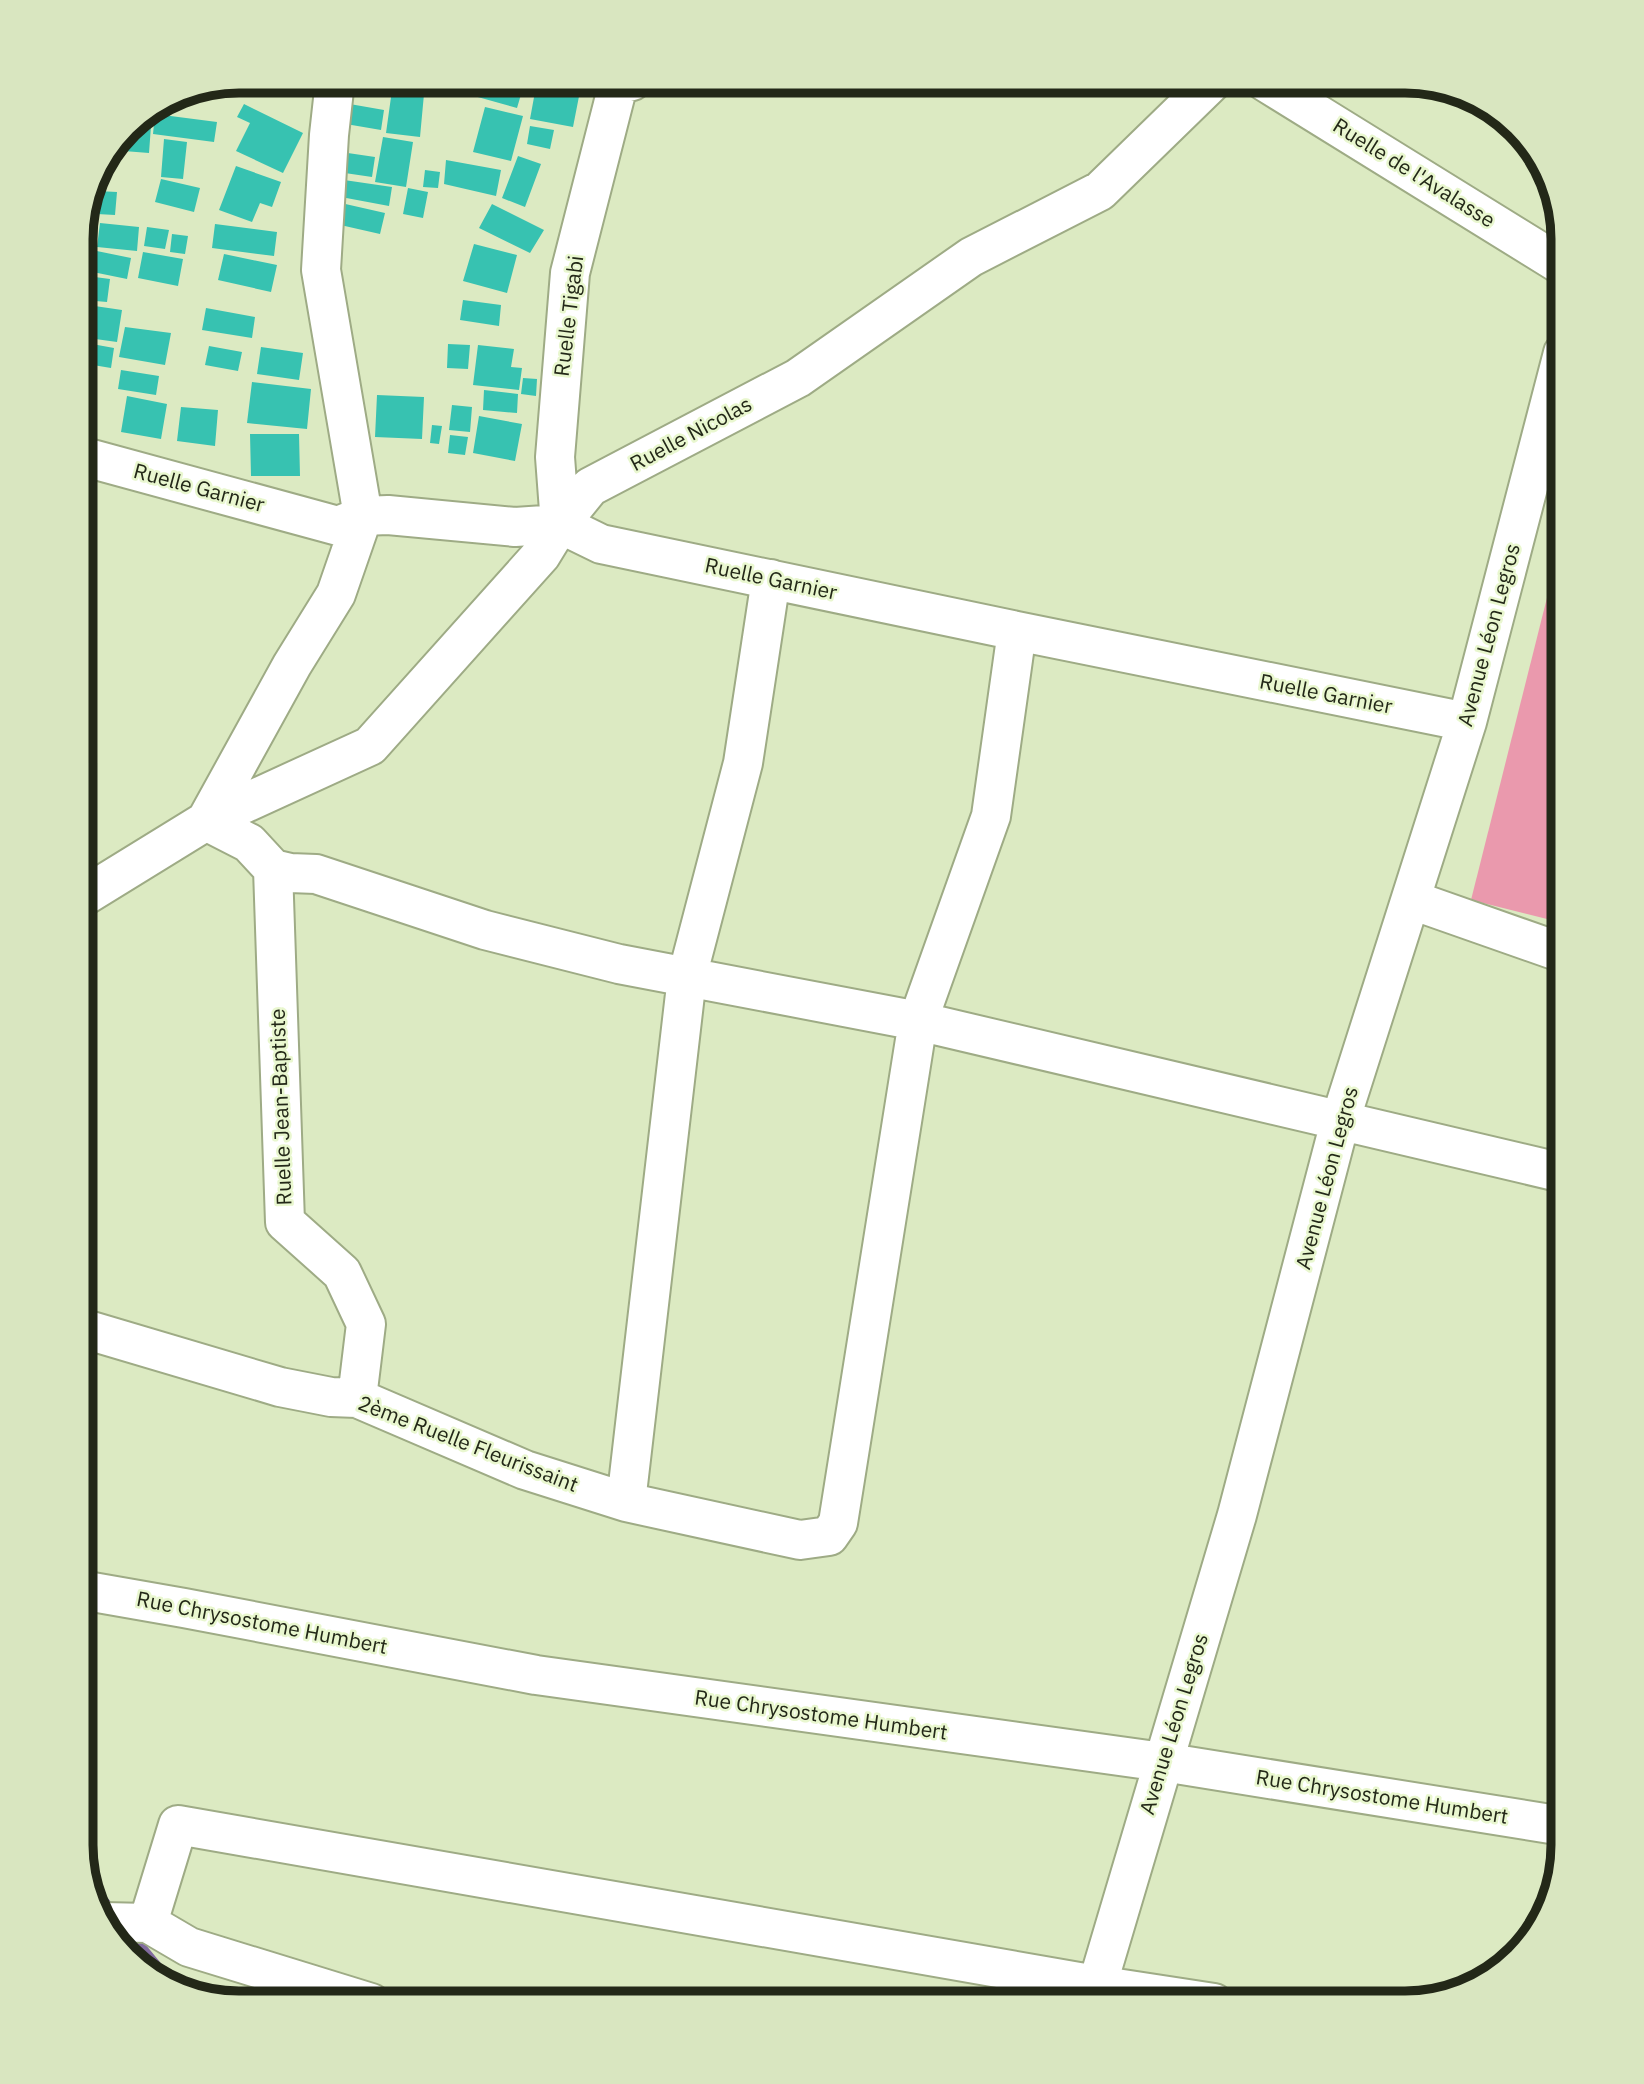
<svg xmlns="http://www.w3.org/2000/svg" width="1644" height="2084" viewBox="0 0 1644 2084" font-family="'IBM Plex Sans',sans-serif">
	<rect width="100%" height="100%" fill="#dceac2"/>
	<!-- green -->
	<path fill="#ea99ad" d="M1563,534V923L1471,900Z"/>
	<g fill="none" stroke-linecap="round" stroke-linejoin="round">
		<!-- stream -->
		<path stroke="#816b9e" stroke-width="12" d="M95,1892L114,1915
			M125,1929L172,1986"/>
	</g>
	<!-- building -->
	<path fill="#37c2b1" d="M451,81H525L517,108L449,89Z
		M537,81H582L573,127L530,119Z
		M392,90L424,94L420,137L386,133Z
		M344,103L384,110L381,130L340,123Z
		M244,104L303,133L283,173L236,151L250,123L237,117Z
		M485,107L523,116L511,161L473,152Z
		M155,114L217,122L214,142L153,134Z
		M131,124L151,126L149,153L111,150Z
		M530,126L554,130L550,149L527,144Z
		M383,137L413,142L406,187L375,182Z
		M164,139L187,142L183,179L161,177Z
		M341,152L375,157L372,177L338,172Z
		M518,156L541,164L525,207L502,198Z
		M446,160L501,170L496,196L444,184Z
		M236,166L281,182L272,207L260,203L252,222L219,210Z
		M425,170L440,172L438,188L423,187Z
		M161,179L200,188L194,212L155,202Z
		M344,180L392,187L389,206L341,197Z
		M408,188L428,192L423,218L403,214Z
		M98,191L117,192L115,215L97,214Z
		M341,203L385,213L380,234L336,224Z
		M492,204L544,230L530,253L479,228Z
		M100,223L139,227L137,251L97,247Z
		M215,224L277,232L274,256L212,248Z
		M147,227L169,230L165,249L144,246Z
		M172,234L188,236L185,254L170,252Z
		M474,244L517,255L507,293L463,281Z
		M87,249L131,258L127,279L83,270Z
		M143,252L183,259L178,286L138,278Z
		M224,254L277,265L271,292L218,280Z
		M87,276L110,279L107,302L84,300Z
		M463,300L501,305L499,326L460,320Z
		M81,304L122,310L117,342L81,337Z
		M206,308L255,317L252,338L202,330Z
		M125,327L171,333L165,365L119,357Z
		M81,342L114,348L111,368L81,363Z
		M448,344L470,345L468,369L447,368Z
		M478,345L514,349L511,367L522,368L519,390L473,385Z
		M209,346L242,352L238,371L205,365Z
		M261,347L303,353L299,380L257,374Z
		M81,368L97,371L92,396L81,394Z
		M121,370L159,376L156,395L118,389Z
		M523,378L537,379L536,396L521,394Z
		M252,382L311,389L307,429L247,423Z
		M484,390L518,394L517,413L483,410Z
		M377,395L424,397L422,439L375,437Z
		M127,396L167,404L161,439L121,432Z
		M452,405L472,407L470,432L449,430Z
		M181,407L218,410L215,446L177,441Z
		M479,416L522,424L515,461L473,453Z
		M432,425L442,426L439,444L430,443Z
		M250,434H299L300,476H251Z
		M450,435L468,437L465,455L448,453Z"/>
	<g fill="none" stroke-linecap="round" stroke-linejoin="round">
		<!-- minor casing -->
		<g stroke="#9eab85" stroke-width="42">
			<path id="minor" d="M1264,81L1563,266
				M81,456L338,526L363,516L388,515L515,527L560,524L601,544L1017,631L1467,722
				M560,524L555,457L570,273L618,85L632,81
				M206,821L370,746L541,555L560,524L590,487L798,378L971,257L1100,191L1213,81
				M206,821L249,843L273,869L285,1222L342,1273L366,1324L357,1398
				M273,869L290,873L316,874L485,930L619,964L918,1021L1563,1173
				M81,898L206,821L292,665L336,594L363,516L321,270L329,135L335,81
				M1412,900L1563,953
				M81,1328L280,1387L331,1397L357,1398L525,1470L626,1502L800,1540L829,1536L838,1523L918,1021L991,816L1017,631
				M626,1502L687,977L743,763L771,579
				M81,1590L184,1608L536,1675L1163,1762L1563,1826
				M104,1922L148,1923L189,1947L371,2003
				M148,1923L178,1825L1096,1985L1214,2003
				M1092,2003L1237,1515L1341,1118L1467,722L1563,353"/>
		</g>
		<!-- minor -->
		<use href="#minor" stroke="#fff" stroke-width="38"/>
	</g>
	<g text-anchor="middle" stroke-width="5" stroke-linejoin="round" paint-order="stroke">
		<!-- street labels -->
		<g font-size="21" fill="#232818" stroke="#e9f7cf">
			<text transform="translate(1414 173) rotate(32)" y="7">Ruelle de l'Avalasse</text>
			<text transform="translate(569 316) rotate(-83)" y="7">Ruelle Tigabi</text>
			<text transform="translate(691 434) rotate(-28)" y="7">Ruelle Nicolas</text>
			<text transform="translate(199 488) rotate(15)" y="7">Ruelle Garnier</text>
			<text transform="translate(771 579) rotate(12)" y="7">Ruelle Garnier</text>
			<text transform="translate(1489 635) rotate(-75)" y="7">Avenue Léon Legros</text>
			<text transform="translate(1326 694) rotate(11)" y="7">Ruelle Garnier</text>
			<text transform="translate(281 1107) rotate(-92)" y="7">Ruelle Jean-Baptiste</text>
			<text transform="translate(1327 1178) rotate(-75)" y="7">Avenue Léon Legros</text>
			<text transform="translate(468 1444) rotate(21)" y="7">2ème Ruelle Fleurissaint</text>
			<text transform="translate(262 1623) rotate(11)" y="7">Rue Chrysostome Humbert</text>
			<text transform="translate(821 1715) rotate(8)" y="7">Rue Chrysostome Humbert</text>
			<text transform="translate(1174 1724) rotate(-73)" y="7">Avenue Léon Legros</text>
			<text transform="translate(1382 1797) rotate(9)" y="7">Rue Chrysostome Humbert</text>
		</g>
	</g>
	<!-- crop -->
	<path d="M0 0H1644V2084H0ZM239 93H1405A146 146 0 0 1 1551 239V1845A146 146 0 0 1 1405 1991H239A146 146 0 0 1 93 1845V239A146 146 0 0 1 239 93Z" fill="#d9e6c0" fill-rule="evenodd"/>
	<path fill="none" stroke="#232818" stroke-width="9" d="M239 93H1405A146 146 0 0 1 1551 239V1845A146 146 0 0 1 1405 1991H239A146 146 0 0 1 93 1845V239A146 146 0 0 1 239 93Z"/>
</svg>
